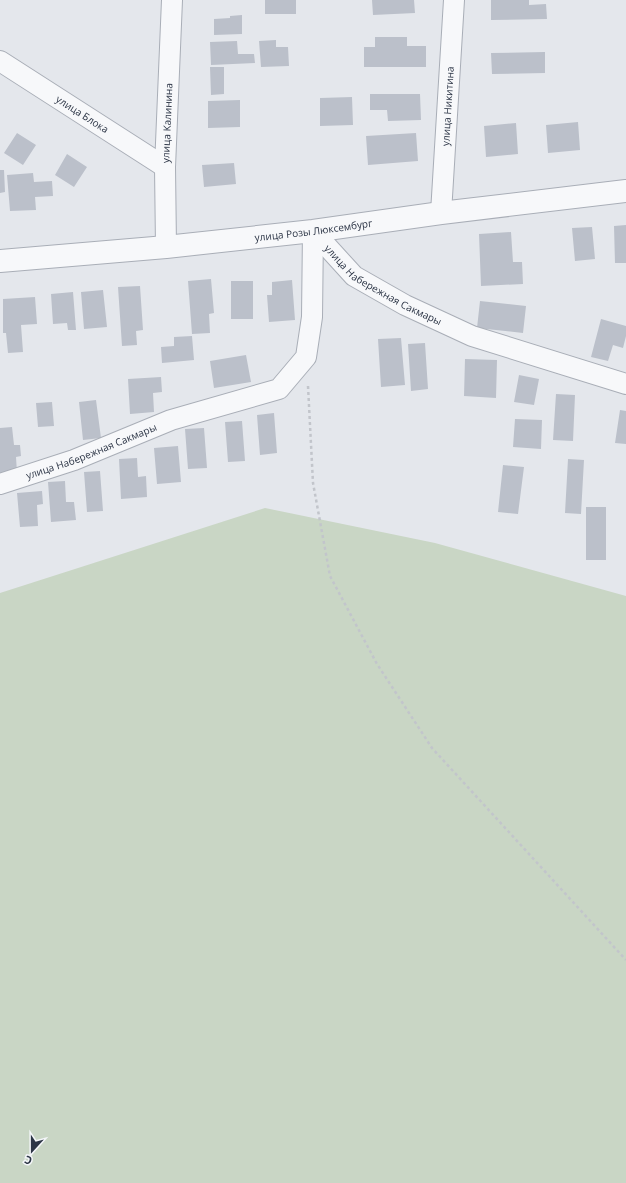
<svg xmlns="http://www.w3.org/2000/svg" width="626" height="1183" viewBox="0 0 626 1183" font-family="'Open Sans',sans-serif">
	<rect width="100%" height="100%" fill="#e4e7ec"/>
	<!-- green -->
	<path fill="#c9d6c5" d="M265,508L435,543L626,596V1183H0V593Z"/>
	<!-- building -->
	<path fill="#bbc0ca" d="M265,0H296V14H265Z
		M372,0H414L415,13L373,15Z
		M491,0H529V5L546,4L547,19L491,20Z
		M242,15V34L214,35V19L230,18V16Z
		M375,37H407V46H426V67H364V47H375Z
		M276,40V47H288L289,66L261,67L259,41Z
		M237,41L238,54H254L255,63L211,65L210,42Z
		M545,52V73L492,74L491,53Z
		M210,67H224V94L211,95Z
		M370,94H420L421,120L388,121L387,110H370Z
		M352,97L353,125L320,126V98Z
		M240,100V127L208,128V101Z
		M578,122L580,150L548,153L546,125Z
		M516,123L518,154L486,157L484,126Z
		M17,133L36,145L23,165L4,153Z
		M416,133L418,161L368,165L366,136Z
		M67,154L87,167L74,187L55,175Z
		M234,163L236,184L204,187L202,165Z
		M0,170H4L5,192L0,193Z
		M33,173L34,182L52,181L53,196L35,197L36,210L10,211L7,175Z
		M626,225V263H615L614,226Z
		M592,227L595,259L575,261L572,228Z
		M511,232L513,262H522L523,284L481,286L479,234Z
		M211,279L214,313L209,314L210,333L192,334L188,281Z
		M292,280L295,320L269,322L267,295H272V282Z
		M231,281H253V319H231Z
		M140,286L143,330L136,331L137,345L122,346L118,287Z
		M103,290L107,327L84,329L81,292Z
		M73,292L76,330H68L67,323L53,324L51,294Z
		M35,297L37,324L21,325L23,352L8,353L6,333H3V299Z
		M480,301L526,306L523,333L477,328Z
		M601,319L626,326V336L623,348L613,345L608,361L591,357Z
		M192,336L194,360L162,363L161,347L174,346V337Z
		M401,338L405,385L381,387L378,339Z
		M425,343L428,389L411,391L408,344Z
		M246,355L251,382L214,388L210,361Z
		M465,359L497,360L496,398L464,396Z
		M519,375L539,379L534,405L514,402Z
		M161,377L162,392L153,393L154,412L130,414L128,379Z
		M556,394L575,395L573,441L553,440Z
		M96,400L101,438L83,440L79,402Z
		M52,402L54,426L38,427L36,403Z
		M620,410L626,411V444L615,443Z
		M274,413L277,453L260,455L257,415Z
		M515,419L542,420L541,449L513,447Z
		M242,421L245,461L228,462L225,422Z
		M12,427L14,445H20L21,456L16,457L17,473L0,474V428Z
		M204,428L207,468L188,469L185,429Z
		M178,446L181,482L157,484L154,448Z
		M137,458L138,477L146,476L147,497L121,499L119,459Z
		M568,459L584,460L581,514L565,513Z
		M503,465L524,467L518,514L498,512Z
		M100,471L103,511L87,512L84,472Z
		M65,481L66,502H74L76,520L51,522L48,482Z
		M42,491L43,504L37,505L38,526L20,527L17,493Z
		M586,507H606V560H586Z"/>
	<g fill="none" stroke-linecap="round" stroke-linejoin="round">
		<!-- minor casing -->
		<g stroke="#a9aeb7" stroke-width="22">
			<g id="minor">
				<path id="s1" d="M0,61L165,167"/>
				<path id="s2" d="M441,213L454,0"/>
				<path id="s3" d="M313,231L354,276L405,305L472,336L626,384"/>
				<path id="s4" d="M166,247L165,167L172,0"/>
				<path id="s5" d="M0,484L74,460L171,420L279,389L306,357L312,317L313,231"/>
			</g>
		</g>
		<!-- tertiary casing -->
		<g stroke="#a9aeb7" stroke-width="24">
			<g id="tertiary">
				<path id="s6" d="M0,261L166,247L313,231L441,213L626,191"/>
			</g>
		</g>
		<!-- path -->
		<path stroke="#c2c5cb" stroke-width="2.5" stroke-dasharray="3 3" stroke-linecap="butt" d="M308,386L313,483L330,576L377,664L432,748L626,960"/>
		<!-- minor -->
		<use href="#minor" stroke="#f7f8fa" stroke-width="20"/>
		<!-- tertiary -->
		<use href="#tertiary" stroke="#f7f8fa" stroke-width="22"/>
	</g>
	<g text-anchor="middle" stroke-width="3" stroke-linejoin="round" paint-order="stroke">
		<!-- street labels -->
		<g font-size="10" fill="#2b3445" stroke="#f4f6f9">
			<text dy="4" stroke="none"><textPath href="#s2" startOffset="107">улица Никитина</textPath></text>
			<text dy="4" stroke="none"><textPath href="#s1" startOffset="98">улица Блока</textPath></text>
			<text dy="4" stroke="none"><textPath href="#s4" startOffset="124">улица Калинина</textPath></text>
			<text dy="4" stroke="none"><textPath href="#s6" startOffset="315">улица Розы Люксембург</textPath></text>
			<text dy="4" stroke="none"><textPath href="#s3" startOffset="90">улица Набережная Сакмары</textPath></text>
			<text dy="4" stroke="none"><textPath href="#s5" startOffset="97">улица Набережная Сакмары</textPath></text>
		</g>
	</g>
	<!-- north arrow -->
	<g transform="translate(32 1151) rotate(201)" stroke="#f4f6f9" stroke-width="3" paint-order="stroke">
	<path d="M0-3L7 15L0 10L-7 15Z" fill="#2b3445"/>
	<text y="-6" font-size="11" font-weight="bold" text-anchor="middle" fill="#2b3445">С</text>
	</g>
</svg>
